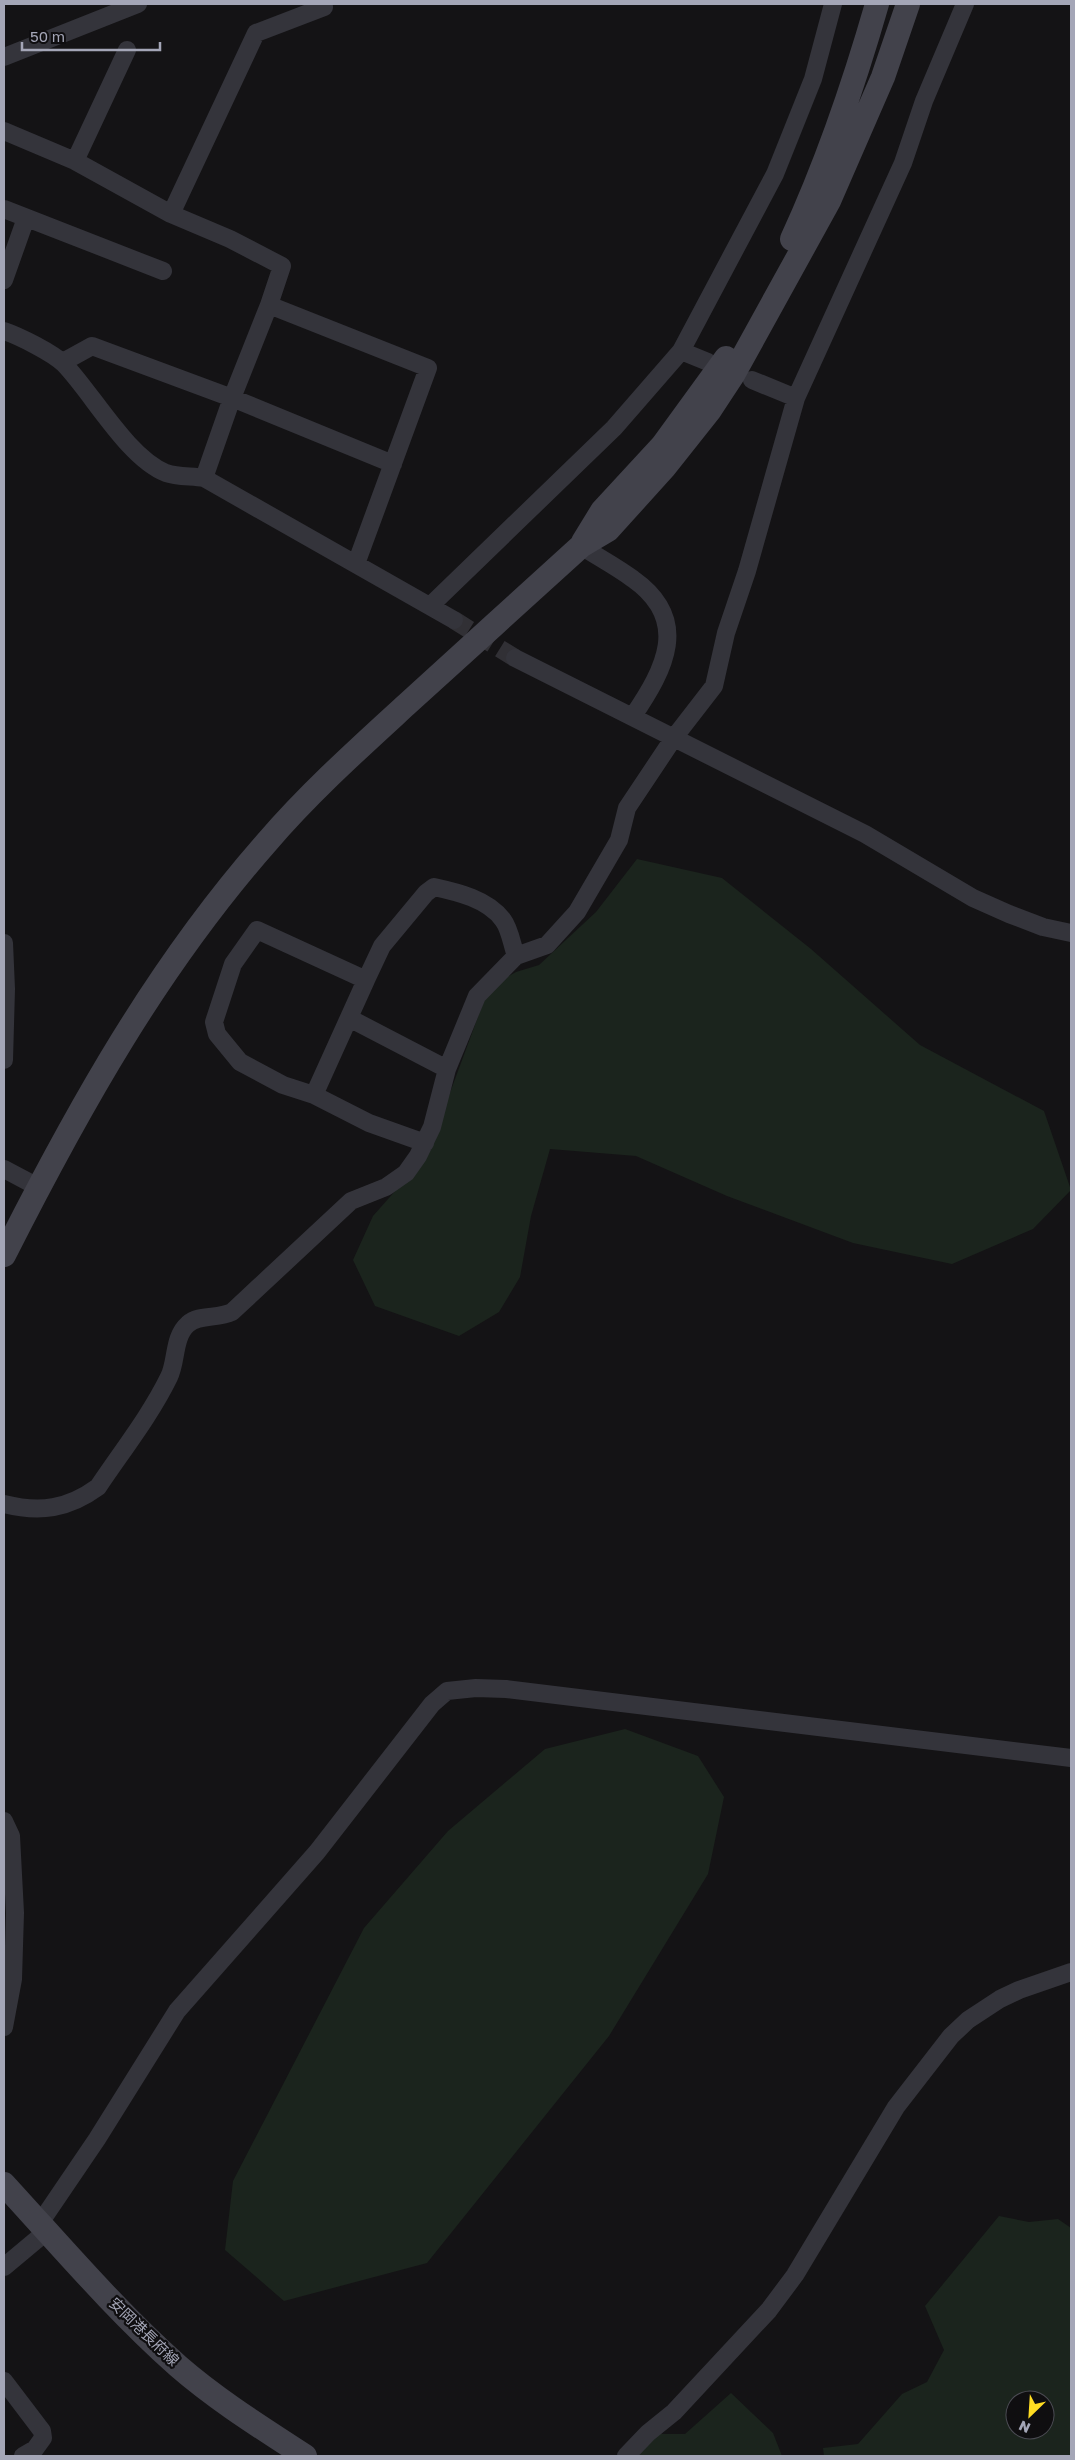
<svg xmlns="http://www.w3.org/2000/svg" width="1075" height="2460" viewBox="0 0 1075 2460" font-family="'Golos Text','Noto Sans JP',sans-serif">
	<rect width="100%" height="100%" fill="#141315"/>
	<!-- green -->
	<path fill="#1b241d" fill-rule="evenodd" d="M637,859L722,878L811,949L920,1045L1044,1111L1071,1190L1033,1229L952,1264L853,1243L727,1196L636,1156L550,1149L531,1216L520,1277L499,1312L459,1336L375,1306L353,1260L373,1216L427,1155L489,987L516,972L539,965L596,912Z
		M625,1729L698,1756L724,1797L708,1874L609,2036L427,2263L284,2301L225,2250L233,2181L364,1928L448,1831L545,1749Z
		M999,2216L1029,2222L1058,2219L1071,2228V2456H824L823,2448L858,2444L902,2394L927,2382L944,2350L925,2306ZM1015,2400H1045V2430H1015Z
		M731,2393L773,2433L782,2456H637L658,2434H685Z"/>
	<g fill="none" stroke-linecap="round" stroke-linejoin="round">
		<!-- street-tunnel -->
		<path stroke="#313035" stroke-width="18" stroke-dasharray="18 9" stroke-linecap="butt" d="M454,620L515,658"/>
		<!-- street -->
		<path stroke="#34343b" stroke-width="18" d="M127,50L75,161L171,214
			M4,57L138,4
			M4,131L75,161
			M4,209L163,271
			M4,280L26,218
			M269,305L282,266L230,239L171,214L256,33L324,7
			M4,331C19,336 53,353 64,364C93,394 127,457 166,473C177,477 192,476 204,478L454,620
			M681,351L708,362
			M63,362L92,346L232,398L204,478
			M752,380L796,398
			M581,546C598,557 617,567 633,579C691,620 665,669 633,716
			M356,564L428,368L269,305L232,398L393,464
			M430,606L614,428L681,351L775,174L813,79L833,4
			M515,658L865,834L973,898L1009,914L1043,927L1071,933
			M4,943L6,989L4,1060
			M349,1018L447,1069
			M314,1095L366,980
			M425,1143L369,1123L314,1095L283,1085L240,1062L217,1034L214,1022L233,964L257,930L366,980L382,946L426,893L434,887C457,892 488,899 503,920C510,929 512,945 516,956
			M4,1169L38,1187
			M4,1504C40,1513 68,1509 98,1487C122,1451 150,1416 169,1377C177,1361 173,1337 188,1324C199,1314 218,1319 232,1312L351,1201L386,1187L406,1173L418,1156L432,1127L447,1069L477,996L516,956L547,945L577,912L619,840L627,808L673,739L714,686L726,633L747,571L796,398L903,163L924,101L965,4
			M4,1821L11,1836L15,1913L13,1979L4,2027
			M40,2223L97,2139L177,2011L317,1852L432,1704L447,1691L476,1688L506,1689L1071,1758
			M4,2267L47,2231
			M4,2381L42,2431L43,2438L35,2449L23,2456
			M626,2456L648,2433L674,2412L769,2310L795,2275L896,2107L951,2036L968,2020L1000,1999L1019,1990L1071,1972"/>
		<!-- secondary -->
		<path stroke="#42424b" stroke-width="24" d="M792,239C827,163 854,84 877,4
			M583,542L602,511L662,446L726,358
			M4,1255C79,1107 157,967 267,842C309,793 358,749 406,705C464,652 523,599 581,546L608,530L664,468L710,410L733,375L829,201L883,77L908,4
			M4,2184C60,2245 115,2310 178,2366C217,2400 262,2428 305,2456"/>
	</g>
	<g text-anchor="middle" stroke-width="4.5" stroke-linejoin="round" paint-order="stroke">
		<!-- street labels -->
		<g font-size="15" fill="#a4a6b7" stroke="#0f0e10">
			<text transform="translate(144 2332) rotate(44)" y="5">安岡港長府線</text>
		</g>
	</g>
	<!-- border -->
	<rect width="1075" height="2460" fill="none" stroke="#a4a6b7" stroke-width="10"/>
	<!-- north arrow -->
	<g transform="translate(1030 2415) rotate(205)"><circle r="24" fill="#0f0e10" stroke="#4b4b53"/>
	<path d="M0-4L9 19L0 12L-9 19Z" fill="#ffdc22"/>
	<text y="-8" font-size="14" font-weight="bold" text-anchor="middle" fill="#a4a6b7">N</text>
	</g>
	<!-- scale -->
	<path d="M22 42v8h138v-8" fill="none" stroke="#a4a6b7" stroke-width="2.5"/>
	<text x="30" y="42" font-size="15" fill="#a4a6b7" stroke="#0f0e10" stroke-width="4" paint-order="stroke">50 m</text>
</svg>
